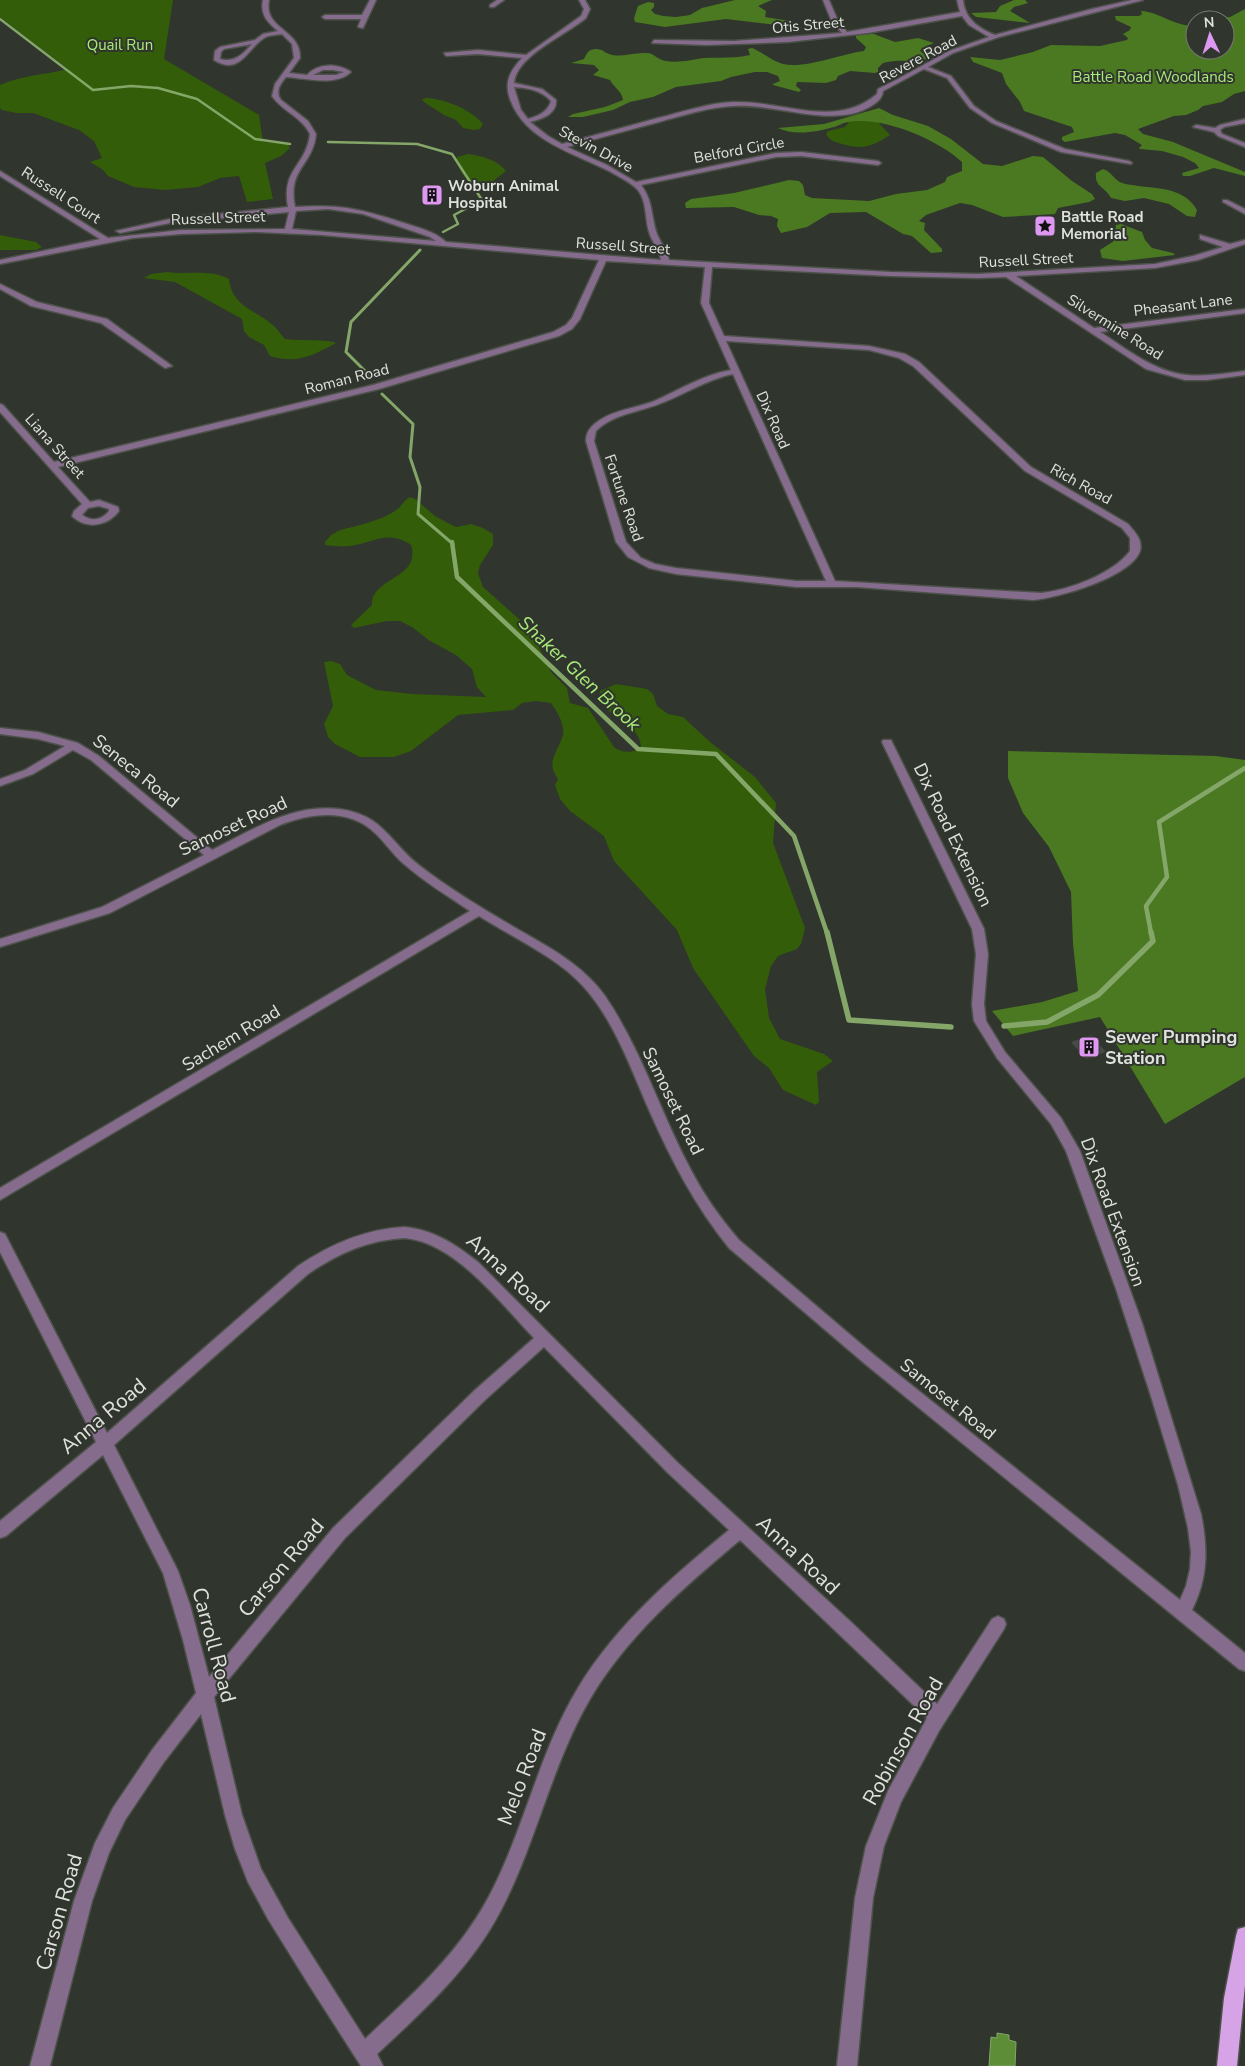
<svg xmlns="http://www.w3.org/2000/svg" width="1245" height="2066" viewBox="0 0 1245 2066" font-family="'Nunito Sans',sans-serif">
	<rect width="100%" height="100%" fill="#30352d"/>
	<!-- green -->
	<path fill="#335d09" d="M0,0H173L164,59L259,115L263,142L287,144L290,148L281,156L265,163L273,199L247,202L239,176L220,178L198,187L165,190L134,187L108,176L103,170L90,162L102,158L94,141L79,130L33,113H16L2,110L0,108V85C22,75 45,75 68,69L0,17Z
		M426,98C446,99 470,109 483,124L480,129L474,130L463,128L456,120L444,115L424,102L422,99Z
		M862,119L877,121L890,135C872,147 862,150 842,144C835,142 830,141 826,134L828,131L845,127L849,122Z
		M468,154C482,156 498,160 506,171L492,182L476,187C466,181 456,168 457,157Z
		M0,235L36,242L42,247L36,250H0Z
		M167,272C188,275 210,269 229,279C232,308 259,311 275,327C279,331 281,335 285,339C297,341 328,339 336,343C312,356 297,364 270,356L264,345L249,337L244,331L242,319L175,282L144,278L151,274Z
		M410,497L415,499L435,516L448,523L456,527L471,524L483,528L493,534V545L480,565L478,573L483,587L519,619L535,639L551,672L567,688L570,703L588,708L614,747C621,753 634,754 641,746C639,728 620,722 609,711C605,707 602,702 599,698L600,691L616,684L647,689L653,694L657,706L668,714L683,717L710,742L755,777L776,803L773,843L805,928L801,944L797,949L778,956L771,966L765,989L769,1018L780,1039L824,1054L833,1061L817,1072L819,1102L816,1105L783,1090L769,1068L754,1056L693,968L677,930L614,861L604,836L570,811L560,799L555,785L558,779C545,762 558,752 563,735C565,725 557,711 551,703L536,701L522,703L513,710L458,715L411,751L394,757H360L335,744L328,737L324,724L333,706L324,662L331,661L340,664L347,675L376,690L412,694L486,697L477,687L472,669L456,655L430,641L412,627L400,621H387L354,628L351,625L372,605C370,578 422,579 411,545C388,529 373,543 350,546C342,547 333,546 325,545V542L331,535L338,531C357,525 378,522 395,511C401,507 404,500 410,497Z"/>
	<!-- forest -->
	<path fill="#4a7921" d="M735,0H772L758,6L766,11L765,17L790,21L802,28L726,19L665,27L635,22L634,18L638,6L648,2L654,3V7L651,10L655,14L663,16L676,17L690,15L702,8Z
		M1014,0H1025L1028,3L1014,7L1010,11L1030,23L976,17L971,13L996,12L1000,6Z
		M1245,9V91L1234,94L1222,102L1203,106L1198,110L1186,115L1174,116L1138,129L1143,134L1173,142L1245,172V176L1214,168L1190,176H1183L1182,173L1199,168L1195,163L1183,157L1162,151L1140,149L1139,148L1142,145L1125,135L1115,133L1065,142L1062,140V137L1074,132L1072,127L1024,111L1020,102L1006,84L1002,73L973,62L970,57L1000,60L1033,52L1051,45L1100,46L1127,40L1128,38L1123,34L1130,30L1131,27L1116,20L1115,16H1139L1142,14L1141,11C1160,12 1173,26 1195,26V50H1225V20H1206L1230,17Z
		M861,34H874L895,42L918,38L934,43L922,48L920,51L929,57C918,65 908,60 896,61C891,61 887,62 883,63L878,68V72L875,73L850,71L838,76L836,80L826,83L797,82L796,86L801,90L799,92L773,85V84L780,81L778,76L767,72H755L731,77L721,81L676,87L653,97L630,102L613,110L583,117H568L573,114L605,107L623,100C622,91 613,87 610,80L593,75L599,70L594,65L571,63L584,59C588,50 591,47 602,50C616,61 629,52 646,53C655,53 657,60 666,61C680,63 690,60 704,58C720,57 734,59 750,55L748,49L752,48C762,52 772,61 783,64C805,69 841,54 864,51L866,47L856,38V35Z
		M879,108L893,115L928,126L951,139L983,164L1002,166L1033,156L1043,157L1072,181L1092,194L1095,199L1089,202L1058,208L1055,214L1003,217L972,205L960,203L926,215L919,221L925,223L924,230L942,249V252L931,253L912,236L903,234L866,212L830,213L807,227L781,233L777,226L778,219L771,216L759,215L734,207L686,208L685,203L691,199L734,193L789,180L799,181L803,185L805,195L812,198L869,201L896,194L927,190L945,182L947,177L962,171V162C937,139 882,116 849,122C843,122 839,126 834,127C817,132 794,136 778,128L824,124Z
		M1103,169C1112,172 1114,180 1122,183C1147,190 1182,183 1197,210L1195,217L1187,216L1169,204L1144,198L1125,201L1111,198C1106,187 1094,187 1096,173Z
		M1121,224L1142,232L1145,240L1152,248L1173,253L1175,255L1123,261L1102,258L1100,250L1114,241L1116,225Z
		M1008,751L1216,756L1245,760V1077L1165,1124L1100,1017L1013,1036L992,1011L1042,1002L1078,991L1073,944L1071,892L1049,847L1023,813L1008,778Z"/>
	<!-- water -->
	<path fill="#5d8e37" stroke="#84a769" d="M997,2033L1009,2035V2040L1016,2042L1015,2066H989L991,2037L997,2038Z"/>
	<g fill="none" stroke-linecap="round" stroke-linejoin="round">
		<!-- stream-far3 -->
		<path stroke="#84a769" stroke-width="2.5" d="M0,19L93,90L131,86L158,88L197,99L255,139L290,144
			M328,142L417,144L452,154L482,200L454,215L458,224L443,232"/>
		<!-- stream-far2 -->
		<path stroke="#84a769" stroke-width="3" d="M371,377L346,352L351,322L420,250
			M382,394L413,424L410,457L420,487L418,514L453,544"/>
		<!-- stream-far1 -->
		<path stroke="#84a769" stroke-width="4.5" d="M452,542L457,577L638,749L716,754L794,836L827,933
			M1151,933L1146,906L1167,877L1159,822L1245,768"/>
		<!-- stream -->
		<path stroke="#84a769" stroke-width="5.5" d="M827,932L849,1020L951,1027
			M1004,1026L1047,1022L1098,995L1153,941L1151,932"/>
	</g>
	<!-- building -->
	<path fill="#464b43" d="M1091,1035L1106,1052L1086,1059L1071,1042Z"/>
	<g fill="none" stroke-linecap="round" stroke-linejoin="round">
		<!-- minor casing -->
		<g stroke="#4c5149" stroke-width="3">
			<path id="minor" d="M263,0H269C263,30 301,29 300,58L289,73L307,75C318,63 338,63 351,72C335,87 306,78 286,77C280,84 275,92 281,100L308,121L316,134C313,166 287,168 295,207C340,204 362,209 404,223C419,228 434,231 446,242L661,260C659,249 652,242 649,232C645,219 647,200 637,189C630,182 619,177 611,172C574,153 525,141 510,99C504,82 510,71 522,58L478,54L446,56L444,53L478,50L526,55L581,16L584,9L579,0H585L590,9L586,18C566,35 516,56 514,83L542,89L556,100C557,114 542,119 530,122L548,136L562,144C594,135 627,127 658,118C683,112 708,103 733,102C782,100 835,130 877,94L878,89L896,80L949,51L989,37L969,25L962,16L868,33L788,42L707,45L652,43L654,40L734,41L842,33L832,22L823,0H829L838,21L847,32L960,12L957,0H963C965,19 978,28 995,35L1092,9L1132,0H1143L999,37L953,53L928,67L951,76L974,106L996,121L1065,149L1129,161L1132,163L1131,164L1061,152L992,123L970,108L947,78L924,69L883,91C883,103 861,112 851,114C811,121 773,104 734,106C709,107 684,115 659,122C629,130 598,138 567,147L607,165L636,182L776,153L801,152L878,161L881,163L878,165L801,156L776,157L641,185C653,200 651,217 657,234C661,244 667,250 669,260L891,272L978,274L1155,264L1193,256L1223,247L1200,239V235L1230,244L1245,240V244L1198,260L1155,268L1016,276L1094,328L1245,309V313L1100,332C1127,349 1154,372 1187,375C1206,377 1226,373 1245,371V375L1207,380H1185L1146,369L1006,277L978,278L891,276L712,267L709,303L724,336L869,346L905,354L919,362L1031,467L1128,524C1135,532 1143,540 1140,551C1131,577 1058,598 1033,600L857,587H796L676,574L649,568L628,557L616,542L586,441C586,431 592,425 600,420C615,410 635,408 652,402C678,391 702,375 731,370L701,303L705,267L606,261L580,319L572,329L559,336L379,389L58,467L90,502L99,500L118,507L119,511C108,526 86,530 72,516L74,511L82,504L0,412V404L3,405L54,462L373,385L553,332L566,325L572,318L599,260L322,235L257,232L181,234L133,238L0,264V260L100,239L0,176V171L108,238L181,230L285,229L289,212L170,223L120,233L116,231L170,219L288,207C281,168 306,167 310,134C302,117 282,111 272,96L275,84L294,58L292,44L282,34C277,35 270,35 266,37C248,46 241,77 214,60L215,51L220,47L255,40L263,34L278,31C267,22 260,14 263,0ZM252,44C243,54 235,63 220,59L221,52L224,49ZM323,70H333L344,72L336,75H313ZM514,87C528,88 541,90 551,101C548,112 538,116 528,119L521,110ZM328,209L363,214L430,237L436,241L292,229L296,211ZM726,341L869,350L899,358L913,366L1025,471L1122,528L1130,538V551C1113,574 1069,590 1041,593L835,581ZM733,374L826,581H796L676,568L655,564L641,558L626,542L594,441L596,431C614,413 642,412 664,402C687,393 708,379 733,374ZM99,506L109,509V511C102,520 92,522 82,515L88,508Z
				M370,0H376L363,28L358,27L361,19H325L322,17L325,15H362Z
				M497,0H504L494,7H490V5Z
				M1245,119V123L1224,127L1220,130L1222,134L1245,143V147L1218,136L1214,132L1193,127L1196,125L1215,128L1220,125Z
				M1223,200H1227L1245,209V214L1223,202Z
				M0,284L37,302L107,319L172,366L165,368L101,323L31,306L0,289Z
				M0,728L38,732L78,743L99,756L212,850C252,830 293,803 339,809C384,815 389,842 420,866C451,890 485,910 519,930C550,948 583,965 605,996C642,1050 661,1115 692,1172C705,1197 721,1219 739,1240L874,1355L1180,1600L1186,1586L1190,1569L1191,1552L1188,1528L1178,1485L1150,1393L1116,1289L1066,1151L1051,1124L997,1058L974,1021L972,1004L976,954L972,929L882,742L883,740H891L984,929L988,954L984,1004L986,1021L1005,1052L1061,1118L1080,1151L1142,1323L1201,1514C1208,1549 1208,1578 1192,1610L1245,1653V1671L1239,1669L864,1363L729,1248C695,1206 671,1160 649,1110C631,1069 614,1020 583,986C557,957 512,937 479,916L0,1200V1188L470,911C448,896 424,882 404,864C393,855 385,842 375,833C349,808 311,813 280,825L110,913L0,947V939L102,907L204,855L91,760L73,750L33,774L0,786V779L25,770L65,746L38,739L0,734Z
				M405,1227C434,1230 455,1244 478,1262L677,1462L851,1622L937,1704L992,1619L998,1616L1004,1619L1006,1624L1004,1629L939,1731L901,1802L884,1846L873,1898L857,2066H837L855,1898L866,1846L888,1791L927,1718L740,1540C684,1587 627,1636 590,1699C551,1766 536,1844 500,1912C470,1969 423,2011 377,2054L383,2066H361L309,1985L268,1919L248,1882L235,1849L225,1815L201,1714L164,1762L125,1820L109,1853L92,1901L50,2066H30L74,1901L95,1843L113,1808L152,1750L196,1693L183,1640L163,1573L103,1455L6,1536L0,1538V1521L96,1442L0,1252V1232L5,1234L107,1433L298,1266C331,1244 365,1229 405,1227ZM405,1238C456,1243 500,1303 534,1338L475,1390L333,1528L209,1677L190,1605L178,1571L114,1445L308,1274C339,1253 368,1240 405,1238ZM544,1347L667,1472L729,1530C673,1576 616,1625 578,1688C538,1754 524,1832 487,1900C457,1955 411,1996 365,2039L288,1918L261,1869L242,1815L214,1697L345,1538L485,1400Z"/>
		</g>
		<!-- major casing -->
		<g stroke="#4c5149" stroke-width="3">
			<path id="major" d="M1245,1927V1985L1237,2066H1217L1224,1998L1236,1936L1238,1929Z"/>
		</g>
		<!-- minor -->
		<use href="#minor" fill="#856c8d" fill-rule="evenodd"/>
		<!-- major -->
		<use href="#major" fill="#d7a3e7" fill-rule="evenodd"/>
	</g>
	<!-- icons -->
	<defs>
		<g id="building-square" transform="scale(1.125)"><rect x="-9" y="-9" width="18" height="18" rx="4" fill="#de98f2" stroke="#30352d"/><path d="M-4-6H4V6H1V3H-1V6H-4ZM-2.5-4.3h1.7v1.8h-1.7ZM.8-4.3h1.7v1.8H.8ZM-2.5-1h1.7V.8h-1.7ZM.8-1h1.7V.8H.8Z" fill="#111"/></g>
		<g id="sight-square" transform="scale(1.125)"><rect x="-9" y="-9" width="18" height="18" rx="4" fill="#de98f2" stroke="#30352d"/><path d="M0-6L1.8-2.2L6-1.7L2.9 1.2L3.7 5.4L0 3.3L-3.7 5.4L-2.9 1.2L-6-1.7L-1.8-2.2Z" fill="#111"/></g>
	</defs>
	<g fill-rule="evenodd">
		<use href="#building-square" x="432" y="195"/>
		<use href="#sight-square" x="1045" y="226"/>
		<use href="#building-square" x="1089" y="1047"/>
	</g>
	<g text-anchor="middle" stroke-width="4" stroke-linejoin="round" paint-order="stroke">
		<!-- far-street labels -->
		<g font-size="15" fill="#dfe2dd" stroke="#30352d">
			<text transform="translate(808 25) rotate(-5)" y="5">Otis Street</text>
			<text transform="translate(918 59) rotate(-28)" y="5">Revere Road</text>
			<text transform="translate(596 149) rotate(28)" y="5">Stevin Drive</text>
			<text transform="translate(739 150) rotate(-10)" y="5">Belford Circle</text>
			<text transform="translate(61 195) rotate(33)" y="5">Russell Court</text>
			<text transform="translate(218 218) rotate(-2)" y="5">Russell Street</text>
			<text transform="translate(623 246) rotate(4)" y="5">Russell Street</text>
			<text transform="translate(1026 260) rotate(-3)" y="5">Russell Street</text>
			<text transform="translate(1183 305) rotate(-7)" y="5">Pheasant Lane</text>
			<text transform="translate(1115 327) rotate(32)" y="5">Silvermine Road</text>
			<text transform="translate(347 379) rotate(-14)" y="5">Roman Road</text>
			<text transform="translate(773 420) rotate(66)" y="5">Dix Road</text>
			<text transform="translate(55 446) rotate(48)" y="5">Liana Street</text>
			<text transform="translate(1081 484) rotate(29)" y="5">Rich Road</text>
			<text transform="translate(624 498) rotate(71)" y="5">Fortune Road</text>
		</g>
		<!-- far-park labels -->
		<g font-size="15" fill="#a9eb7a" stroke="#30352d">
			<text x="120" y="50">Quail Run</text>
			<text x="1153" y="82">Battle Road Woodlands</text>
		</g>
		<!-- far-poi labels -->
		<g font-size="15" font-weight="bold" fill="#dfe2dd" stroke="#30352d" text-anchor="start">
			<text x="448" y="191">Woburn Animal<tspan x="448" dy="17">Hospital</tspan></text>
			<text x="1061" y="222">Battle Road<tspan x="1061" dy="17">Memorial</tspan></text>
		</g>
		<!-- street labels -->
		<g font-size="18" fill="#dfe2dd" stroke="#30352d">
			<text transform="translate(136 771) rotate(39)" y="6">Seneca Road</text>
			<text transform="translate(233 826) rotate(-25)" y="6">Samoset Road</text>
			<text transform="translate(953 835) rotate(64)" y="6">Dix Road Extension</text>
			<text transform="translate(231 1038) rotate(-31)" y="6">Sachem Road</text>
			<text transform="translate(673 1101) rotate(64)" y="6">Samoset Road</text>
			<text transform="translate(1113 1212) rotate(70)" y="6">Dix Road Extension</text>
			<text transform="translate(948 1399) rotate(39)" y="6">Samoset Road</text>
		</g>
		<!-- poi labels -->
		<g font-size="18" font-weight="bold" fill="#dfe2dd" stroke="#30352d" text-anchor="start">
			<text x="1105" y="1043">Sewer Pumping<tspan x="1105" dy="21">Station</tspan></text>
		</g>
		<!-- water labels -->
		<g font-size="19" font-style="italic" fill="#a8ea79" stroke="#30352d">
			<text transform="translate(580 673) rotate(43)" y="7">Shaker Glen Brook</text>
		</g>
		<!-- near-street labels -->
		<g font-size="21" fill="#dfe2dd" stroke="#30352d">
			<text transform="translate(508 1273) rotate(43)" y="7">Anna Road</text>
			<text transform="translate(103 1416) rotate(-40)" y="7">Anna Road</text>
			<text transform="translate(798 1555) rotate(43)" y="7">Anna Road</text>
			<text transform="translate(281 1568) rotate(-50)" y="7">Carson Road</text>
			<text transform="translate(214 1645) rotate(75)" y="7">Carroll Road</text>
			<text transform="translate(903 1741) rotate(-61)" y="7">Robinson Road</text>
			<text transform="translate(522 1777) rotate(-69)" y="7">Melo Road</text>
			<text transform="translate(59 1912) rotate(-74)" y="7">Carson Road</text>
		</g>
	</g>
	<!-- north arrow -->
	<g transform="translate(1210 35) rotate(356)"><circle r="24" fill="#30352d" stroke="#767a73"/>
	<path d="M0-4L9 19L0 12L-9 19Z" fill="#de98f2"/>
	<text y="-8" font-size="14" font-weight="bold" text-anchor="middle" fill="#dfe2dd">N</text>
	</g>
</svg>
